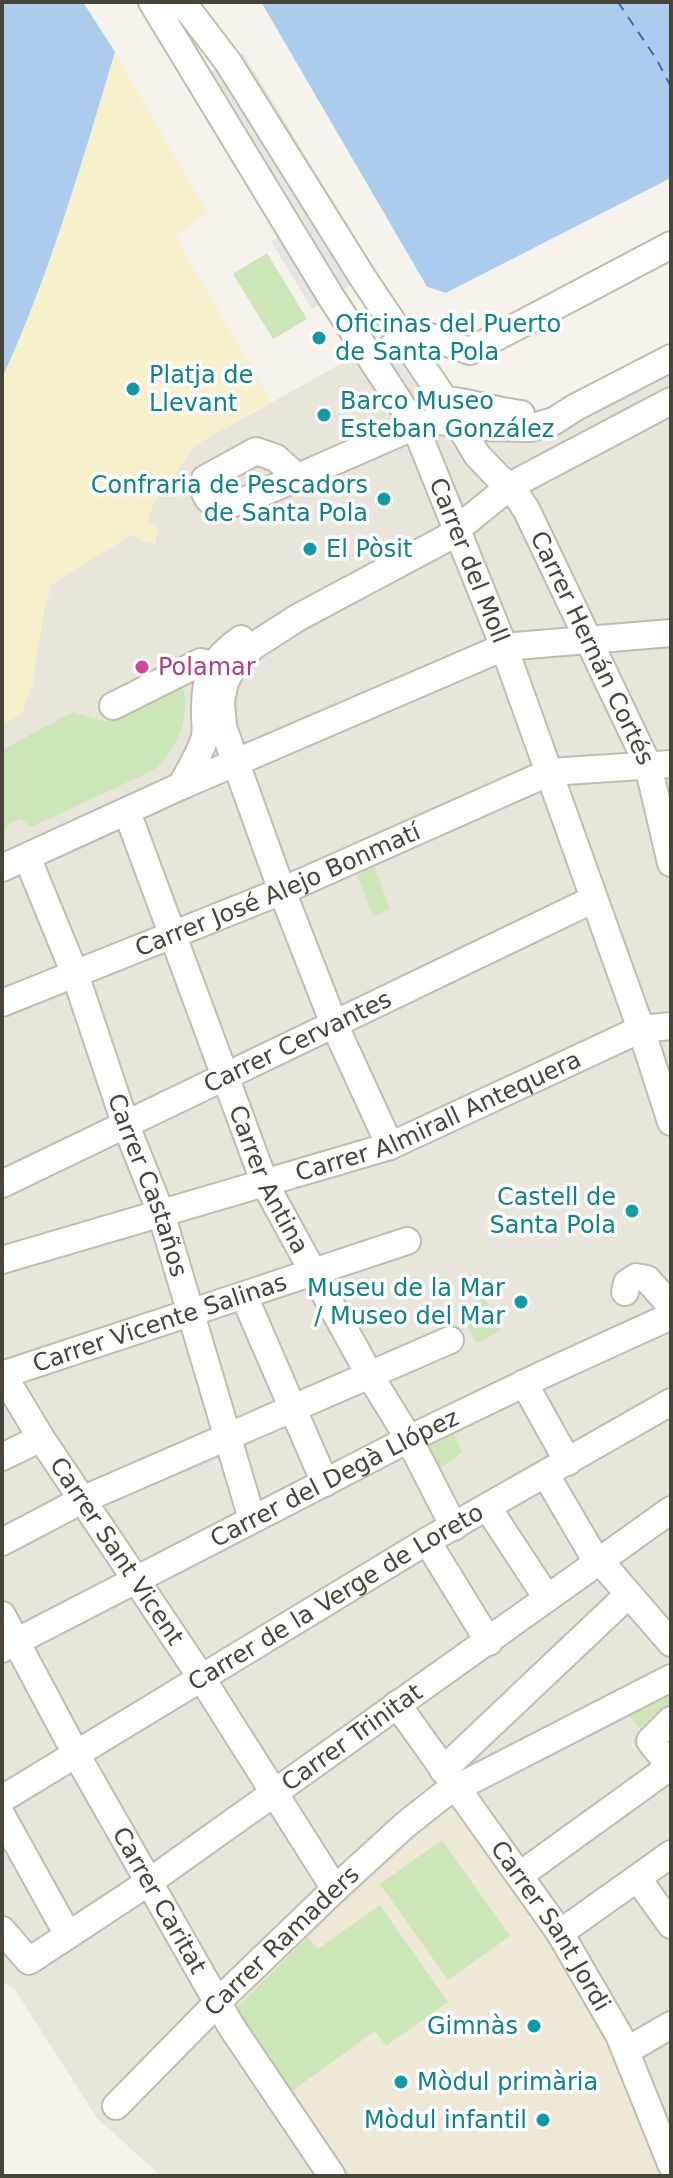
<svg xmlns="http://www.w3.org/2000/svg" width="673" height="2178" viewBox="0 0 673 2178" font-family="'DejaVu Sans',sans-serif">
	<rect width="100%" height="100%" fill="#f5f3eb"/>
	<!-- residential -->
	<path fill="#e8e5da" d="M398,332L444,399L527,415L549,412L671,358V2176H161L97,2118L14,1988L2,1982V724L21,715L32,686L45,606L52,584L131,535L139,538L153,505L195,445Z"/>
	<!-- education -->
	<path fill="#ede9d6" d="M451,1805L457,1807L565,1955L602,2025L664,2176H352L236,2012L238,2003Z"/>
	<!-- green -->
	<path fill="#cce6b7" d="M267,253L307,319L273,339L233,274Z
		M182,685C192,715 177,751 154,770L31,827L21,819C10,822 4,826 5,838L2,839V750L73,712L106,722Z
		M374,865L390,909L373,916L356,872Z
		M485,1298L501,1331L476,1343L460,1310Z
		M453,1432L462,1452L437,1471L425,1446L435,1441L436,1443Z
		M671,1682V1720L650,1741L621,1705Z
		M442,1840L510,1936L448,1980L380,1884Z
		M380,1905L448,2002L386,2046L375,2031L292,2091L235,2009L308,1937L318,1949Z"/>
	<!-- sand -->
	<path fill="#f6f1ca" d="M115,53L208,213L175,236L271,401L195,445L153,505L148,522L158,528L155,544L141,541L135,535H131L52,584L45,606L32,686L21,715L2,724V378C50,273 82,162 115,53Z"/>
	<!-- parking -->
	<path fill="#e7e5e2" d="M243,53L375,270L312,309L271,241L290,230L199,79Z"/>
	<!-- water -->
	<path fill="#accced" d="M2,2H83L115,52C82,162 50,274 2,378Z
		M261,2H671V178L446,293L427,287Z"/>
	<!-- pier -->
	<path fill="#f5f3eb" d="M257,2H261L427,287L446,293L671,178V182L447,297L425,291Z"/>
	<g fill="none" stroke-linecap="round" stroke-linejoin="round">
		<!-- ferry -->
		<path stroke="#3770b0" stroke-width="2" stroke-dasharray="10 8" stroke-linecap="butt" d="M618,2L657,60L671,87"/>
		<!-- minor casing -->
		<g stroke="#c0bcae" stroke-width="30">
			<g id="minor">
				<path id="s1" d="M152,2L331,297L415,426L504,647L641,1029L671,1122"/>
				<path id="s2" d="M177,2L189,11L228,62L363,278L444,399L477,455L499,478L510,486L526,509L648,765L671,863"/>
				<path d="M392,347L416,332L470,351L671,245"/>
				<path d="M434,400C452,397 498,412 521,414"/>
				<path d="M297,477L276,458L256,451L205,479C203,494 206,499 218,507L246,500L415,426L439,421L479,427L530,428L554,421L576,407L671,358"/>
				<path d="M113,706L201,662L212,665"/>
				<path d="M181,786C189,771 199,756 204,740C207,732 205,723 205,715C205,676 209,662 241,639"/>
				<path id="s3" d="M127,812L265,1184L369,1374L409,1439L454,1527"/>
				<path id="s4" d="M27,857L75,974L125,1123L161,1213L252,1519"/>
				<path d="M2,868L181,786L504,647L671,633"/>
				<path id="s5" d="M2,1003L282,891L550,772L671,764"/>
				<path d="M390,1146L334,1024L282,891L223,727L221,701L225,682L234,665L252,647L297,618L445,539L510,486L671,401"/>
				<path id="s6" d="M2,1184L594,899"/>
				<path id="s7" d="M2,1260L390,1146L641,1029L671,1026"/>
				<path d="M625,1292L627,1283L636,1277L647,1279L671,1306"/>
				<path d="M244,1296L325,1483"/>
				<path id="s8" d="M2,1373L41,1438L201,1677L335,1889"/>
				<path id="s9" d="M2,1375L407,1241"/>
				<path d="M524,1383L568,1462"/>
				<path d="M2,1457L41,1438"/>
				<path d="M546,1475L597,1562"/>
				<path d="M488,1508L547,1598"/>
				<path d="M427,1541L489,1642"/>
				<path d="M2,1542L82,1500L450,1340"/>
				<path d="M600,1561L671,1643"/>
				<path id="s10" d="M2,1615L76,1754L231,2026L332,2176"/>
				<path id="s11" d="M2,1649L409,1439L544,1374L671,1316"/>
				<path id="s12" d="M397,1704L560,1933L619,2035L671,2164"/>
				<path d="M671,1720L650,1741L671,1767"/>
				<path d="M443,1770L628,1595"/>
				<path id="s13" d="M2,1799L427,1541L671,1402"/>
				<path d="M2,1816L68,1935"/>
				<path d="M520,1875L671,1766"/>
				<path d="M638,1879L671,1925"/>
				<path id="s14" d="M2,1930L29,1961L149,1882L671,1510"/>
				<path d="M560,1933L671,1854"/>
				<path d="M626,2051L671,2025"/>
				<path id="s15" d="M116,2106L229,1991L335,1889L405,1825L443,1795L671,1678"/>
			</g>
		</g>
		<!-- minor -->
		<use href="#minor" stroke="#fff" stroke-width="26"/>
	</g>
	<!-- markers -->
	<g fill="#0f9aa8" stroke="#fff" stroke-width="3">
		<circle cx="319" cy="338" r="8"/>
		<circle cx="133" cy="389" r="8"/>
		<circle cx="324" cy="415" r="8"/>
		<circle cx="384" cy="499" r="8"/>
		<circle cx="310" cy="549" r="8"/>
		<circle cx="632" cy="1211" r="8"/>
		<circle cx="521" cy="1302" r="8"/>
		<circle cx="534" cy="2026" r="8"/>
		<circle cx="401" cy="2082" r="8"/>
		<circle cx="543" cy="2120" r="8"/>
	</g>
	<circle fill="#d1479c" stroke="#fff" stroke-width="3" cx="142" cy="667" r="8"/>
	<g text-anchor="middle" stroke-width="7" stroke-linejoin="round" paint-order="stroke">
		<!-- culture labels -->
		<g font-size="24" fill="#0d838f" stroke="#fff" text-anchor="start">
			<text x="335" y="332">Oficinas del Puerto<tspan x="335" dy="28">de Santa Pola</tspan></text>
			<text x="149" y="383">Platja de<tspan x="149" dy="28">Llevant</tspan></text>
			<text x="340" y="409">Barco Museo<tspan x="340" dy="28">Esteban González</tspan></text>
			<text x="368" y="493" text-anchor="end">Confraria de Pescadors<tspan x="368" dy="28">de Santa Pola</tspan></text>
			<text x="326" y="557">El Pòsit</text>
			<text x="616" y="1205" text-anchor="end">Castell de<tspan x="616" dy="28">Santa Pola</tspan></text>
			<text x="505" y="1296" text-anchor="end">Museu de la Mar<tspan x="505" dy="28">/ Museo del Mar</tspan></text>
			<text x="518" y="2034" text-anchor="end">Gimnàs</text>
			<text x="417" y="2090">Mòdul primària</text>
			<text x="527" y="2128" text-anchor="end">Mòdul infantil</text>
		</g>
		<!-- street labels -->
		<g font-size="24" fill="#494439" stroke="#fff">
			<text dy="8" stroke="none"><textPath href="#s1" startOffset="644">Carrer del Moll</textPath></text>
			<text dy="8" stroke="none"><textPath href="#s2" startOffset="772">Carrer Hernán Cortés</textPath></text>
			<text dy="8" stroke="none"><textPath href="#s5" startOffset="298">Carrer José Alejo Bonmatí</textPath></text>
			<text dy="8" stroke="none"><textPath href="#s6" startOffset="328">Carrer Cervantes</textPath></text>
			<text dy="8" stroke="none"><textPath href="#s7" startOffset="460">Carrer Almirall Antequera</textPath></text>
			<text dy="8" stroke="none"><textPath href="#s3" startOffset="394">Carrer Antina</textPath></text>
			<text dy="8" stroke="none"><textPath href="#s4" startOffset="350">Carrer Castaños</textPath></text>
			<text dy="8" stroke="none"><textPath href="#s9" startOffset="166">Carrer Vicente Salinas</textPath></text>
			<text dy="8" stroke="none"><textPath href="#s11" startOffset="374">Carrer del Degà Llópez</textPath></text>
			<text dy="8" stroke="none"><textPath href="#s8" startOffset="212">Carrer Sant Vicent</textPath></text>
			<text dy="8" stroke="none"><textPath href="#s13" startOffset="390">Carrer de la Verge de Loreto</textPath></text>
			<text dy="8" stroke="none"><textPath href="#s14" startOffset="434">Carrer Trinitat</textPath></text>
			<text dy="8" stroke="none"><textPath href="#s10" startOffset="326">Carrer Caritat</textPath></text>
			<text dy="8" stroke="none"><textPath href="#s12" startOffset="270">Carrer Sant Jordi</textPath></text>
			<text dy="8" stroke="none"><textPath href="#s15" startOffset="234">Carrer Ramaders</textPath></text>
		</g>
		<!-- hotel labels -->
		<g font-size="24" fill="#b23c85" stroke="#fff" text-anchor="start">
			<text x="158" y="675">Polamar</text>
		</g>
	</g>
	<!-- border -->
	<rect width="673" height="2178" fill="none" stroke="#494439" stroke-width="8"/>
</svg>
